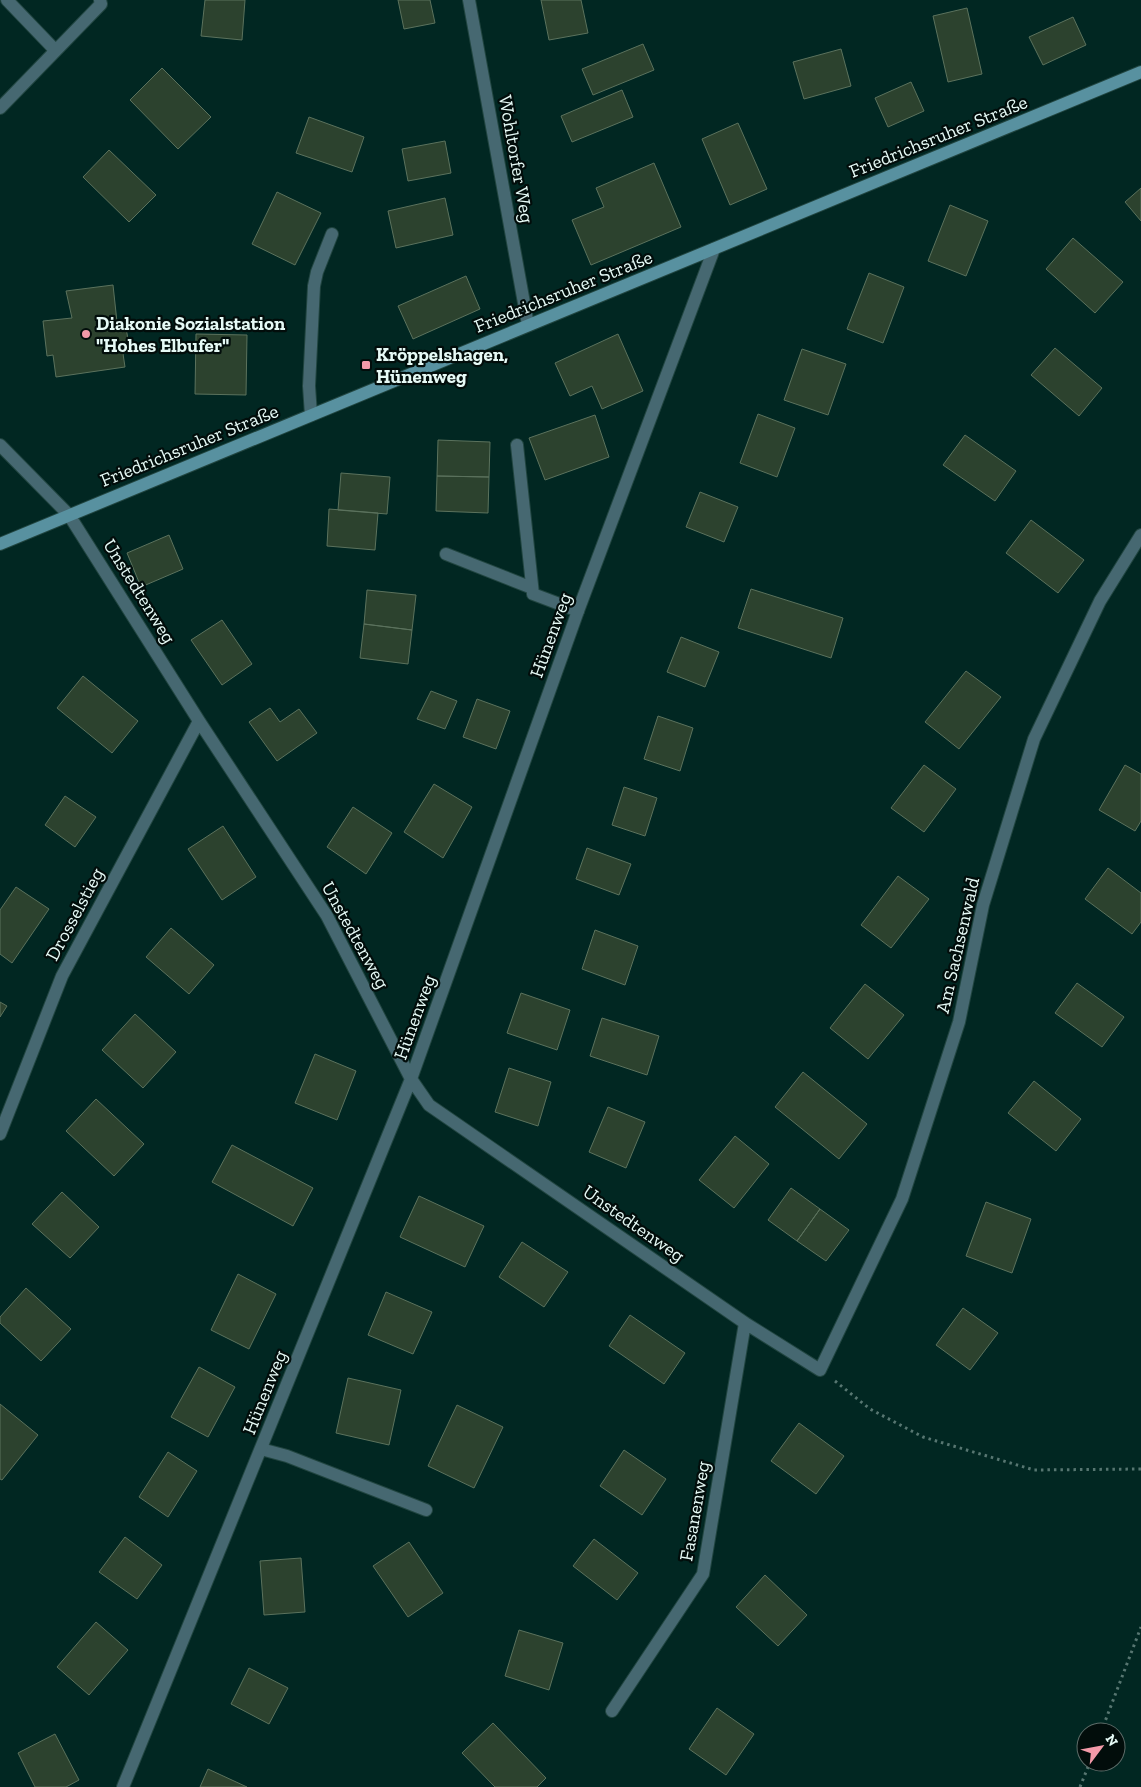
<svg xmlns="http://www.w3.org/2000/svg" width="1141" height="1787" viewBox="0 0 1141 1787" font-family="'Zilla Slab',serif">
	<rect width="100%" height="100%" fill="#012722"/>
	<!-- building -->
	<path fill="#2c422e" stroke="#5b725d" d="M205,0H245L242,40L201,36Z
		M398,0H430L435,23L404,29Z
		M541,0H581L588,33L549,40Z
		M967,8L982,74L948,82L933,16Z
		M1073,17L1086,45L1043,65L1029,37Z
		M643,44L654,70L593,95L582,69Z
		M841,49L851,86L804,99L793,62Z
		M162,68L211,117L178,149L130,100Z
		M911,82L924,111L888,127L875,98Z
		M622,90L633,117L572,142L561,116Z
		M309,117L364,137L352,172L296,153Z
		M738,123L767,189L730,205L702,139Z
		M445,141L451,173L408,181L402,149Z
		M109,150L156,195L129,222L83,177Z
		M654,163L681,227L591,265L572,220L604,207L596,188Z
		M1141,188V221L1125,202Z
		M277,192L321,213L295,265L252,244Z
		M445,198L453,235L396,248L388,211Z
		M950,205L988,221L966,276L928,261Z
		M1073,238L1123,282L1095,313L1046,269Z
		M869,273L904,287L883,343L847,329Z
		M466,276L480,309L413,339L398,306Z
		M113,285L117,322H125L129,345L122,347L125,367L56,377L53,355L47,356L43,321L72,318L66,291Z
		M196,334L247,335L246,395L195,394Z
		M618,334L643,391L602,409L592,386L570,396L555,363Z
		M1055,348L1102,388L1079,416L1031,375Z
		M802,349L846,364L828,415L784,400Z
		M758,414L795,428L777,477L740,463Z
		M595,415L609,457L545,480L529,438Z
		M965,435L1016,471L995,501L943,465Z
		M438,440L490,442L489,477L437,476Z
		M341,473L390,477L387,514L338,510Z
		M437,476L489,477L488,513L436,511Z
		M700,492L738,507L724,542L686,527Z
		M329,509L378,513L375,550L327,546Z
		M1031,520L1084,560L1058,593L1006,553Z
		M169,535L183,569L141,587L127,553Z
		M751,589L843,618L831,658L738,628Z
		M367,590L416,595L412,630L364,624Z
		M222,620L252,664L222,685L191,640Z
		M364,624L412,630L408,664L360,658Z
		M681,637L719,652L705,687L667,672Z
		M966,671L1001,697L959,749L925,722Z
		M83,676L138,721L112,753L57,708Z
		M431,691L457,701L445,729L417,719Z
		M477,699L510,711L496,749L463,737Z
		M270,708L280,722L299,709L317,733L277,761L249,722Z
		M658,716L693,728L680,771L644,759Z
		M924,765L956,789L924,832L891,808Z
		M1125,765L1141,774V821L1135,831L1099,810Z
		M434,784L472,807L443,858L404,832Z
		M624,787L657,798L645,836L612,825Z
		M65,796L96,817L75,847L45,825Z
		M353,807L392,833L366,874L327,847Z
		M223,826L256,877L222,900L188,849Z
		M587,848L631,864L619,895L576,879Z
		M1108,868L1141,893V922L1132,934L1085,899Z
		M898,876L929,899L891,948L861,925Z
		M16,887L49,909L12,963L0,954V910Z
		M171,928L214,965L189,994L146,957Z
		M595,930L638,946L625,985L582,969Z
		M1077,983L1124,1017L1102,1047L1055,1013Z
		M865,984L904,1015L868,1059L830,1028Z
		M521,993L570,1010L557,1050L507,1033Z
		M0,1002L7,1006L0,1017Z
		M135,1014L176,1052L143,1088L102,1050Z
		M602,1018L659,1036L647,1075L590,1056Z
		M315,1054L356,1071L337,1120L295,1103Z
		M509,1068L551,1082L538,1126L495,1112Z
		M803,1072L867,1124L839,1159L775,1107Z
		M1034,1081L1081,1119L1056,1151L1008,1113Z
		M96,1099L144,1144L114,1176L66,1131Z
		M608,1107L645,1122L626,1168L589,1152Z
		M735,1136L769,1164L734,1208L699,1180Z
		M232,1145L313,1188L293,1226L212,1182Z
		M791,1188L820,1209L797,1241L768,1220Z
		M62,1192L99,1227L70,1258L32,1224Z
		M419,1196L484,1226L465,1267L400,1237Z
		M986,1202L1031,1219L1012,1273L966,1256Z
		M820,1209L849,1230L826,1261L797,1241Z
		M522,1242L568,1272L544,1307L499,1277Z
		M238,1274L276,1294L249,1349L211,1330Z
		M26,1288L71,1329L41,1361L0,1323V1317Z
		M386,1292L432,1312L413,1354L368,1335Z
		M963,1308L998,1333L970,1370L936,1345Z
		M630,1315L685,1353L664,1384L609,1346Z
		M199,1367L235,1387L208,1437L171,1417Z
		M348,1378L401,1390L389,1445L336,1433Z
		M0,1404L38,1435L2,1480L0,1479Z
		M457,1405L503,1427L474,1488L428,1466Z
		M799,1423L844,1456L816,1494L771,1461Z
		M624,1450L666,1479L642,1515L600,1486Z
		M168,1452L197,1471L168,1517L139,1497Z
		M125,1537L162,1565L137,1599L99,1572Z
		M594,1539L638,1573L617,1600L573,1566Z
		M409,1542L443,1593L408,1617L373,1566Z
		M301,1558L305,1612L264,1615L260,1561Z
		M765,1575L807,1615L778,1646L736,1607Z
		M96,1622L128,1650L89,1695L57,1667Z
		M519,1630L563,1643L549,1690L505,1676Z
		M249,1668L288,1688L269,1724L231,1704Z
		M717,1708L754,1734L726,1775L689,1749Z
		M493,1723L546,1778L537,1787H495L462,1753Z
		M55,1734L79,1780L66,1787H35L18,1753Z
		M208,1769L247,1787H200Z"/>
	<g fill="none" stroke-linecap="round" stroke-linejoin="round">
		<!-- lane casing -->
		<g stroke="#214540" stroke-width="14">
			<path id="lane" d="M311,415L309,386L314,286L317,272L332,234
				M517,445L533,594L578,611
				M446,554L532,588
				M261,1449L287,1456L426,1510"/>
		</g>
		<!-- street casing -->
		<g stroke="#214540" stroke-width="14">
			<path id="street" d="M7,0L55,50
				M469,0L528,325
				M0,108L101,4L100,0
				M0,445L69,515L199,721L327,916L411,1079L429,1105L745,1323L820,1370L902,1199L959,1022L983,905L1034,739L1100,601L1141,535
				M0,1134L62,976L199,721
				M612,1711L703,1574L745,1323
				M123,1787L411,1079L578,611L714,249"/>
		</g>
		<!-- secondary casing -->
		<g stroke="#214540" stroke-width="14">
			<path id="secondary" d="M0,544L1141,72"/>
		</g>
		<!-- path -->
		<path stroke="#577671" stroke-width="3" stroke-dasharray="2.5 4" stroke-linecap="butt" d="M835,1381L870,1409L923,1437L1034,1470L1141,1469
			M1101,1732L1141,1627
			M1080,1787L1090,1762"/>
		<!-- lane -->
		<use href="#lane" stroke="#466871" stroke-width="12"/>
		<!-- street -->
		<use href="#street" stroke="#466871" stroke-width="12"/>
		<!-- secondary -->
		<use href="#secondary" stroke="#5891a0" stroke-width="12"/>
	</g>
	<!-- markers -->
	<g fill="#f39aa9" stroke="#020d0b" stroke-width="2">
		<circle cx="86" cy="334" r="5"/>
		<rect x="361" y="360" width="10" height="10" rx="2.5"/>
	</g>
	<g text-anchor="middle" stroke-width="4.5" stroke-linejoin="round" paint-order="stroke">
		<!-- street labels -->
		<g font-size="19" fill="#e6faf6" stroke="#020d0b">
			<text transform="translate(938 136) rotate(-22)" y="7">Friedrichsruher Straße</text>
			<text transform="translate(517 159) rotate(80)" y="7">Wohltorfer Weg</text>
			<text transform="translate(563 291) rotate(-22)" y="7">Friedrichsruher Straße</text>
			<text transform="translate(189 445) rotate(-22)" y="7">Friedrichsruher Straße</text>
			<text transform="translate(140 591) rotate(58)" y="7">Unstedtenweg</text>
			<text transform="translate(550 635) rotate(-70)" y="7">Hünenweg</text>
			<text transform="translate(74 914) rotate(-62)" y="7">Drosselstieg</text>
			<text transform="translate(356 935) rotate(61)" y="7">Unstedtenweg</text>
			<text transform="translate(957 945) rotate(-77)" y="7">Am Sachsenwald</text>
			<text transform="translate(414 1017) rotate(-70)" y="7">Hünenweg</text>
			<text transform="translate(634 1223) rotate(35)" y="7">Unstedtenweg</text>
			<text transform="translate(264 1392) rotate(-68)" y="7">Hünenweg</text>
			<text transform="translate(694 1511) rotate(-80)" y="7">Fasanenweg</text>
		</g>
		<!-- poi labels -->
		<g font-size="19" font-weight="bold" fill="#e6faf6" stroke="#020d0b" text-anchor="start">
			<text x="96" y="330">Diakonie Sozialstation<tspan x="96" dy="22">"Hohes Elbufer"</tspan></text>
			<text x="376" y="361">Kröppelshagen,<tspan x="376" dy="22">Hünenweg</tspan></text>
		</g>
	</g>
	<!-- north arrow -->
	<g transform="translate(1101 1747) rotate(58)"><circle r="24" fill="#020d0b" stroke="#5d6c69"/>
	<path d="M0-4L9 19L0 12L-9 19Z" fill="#f39aa9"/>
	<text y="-8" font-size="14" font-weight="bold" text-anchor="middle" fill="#e6faf6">N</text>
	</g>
</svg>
